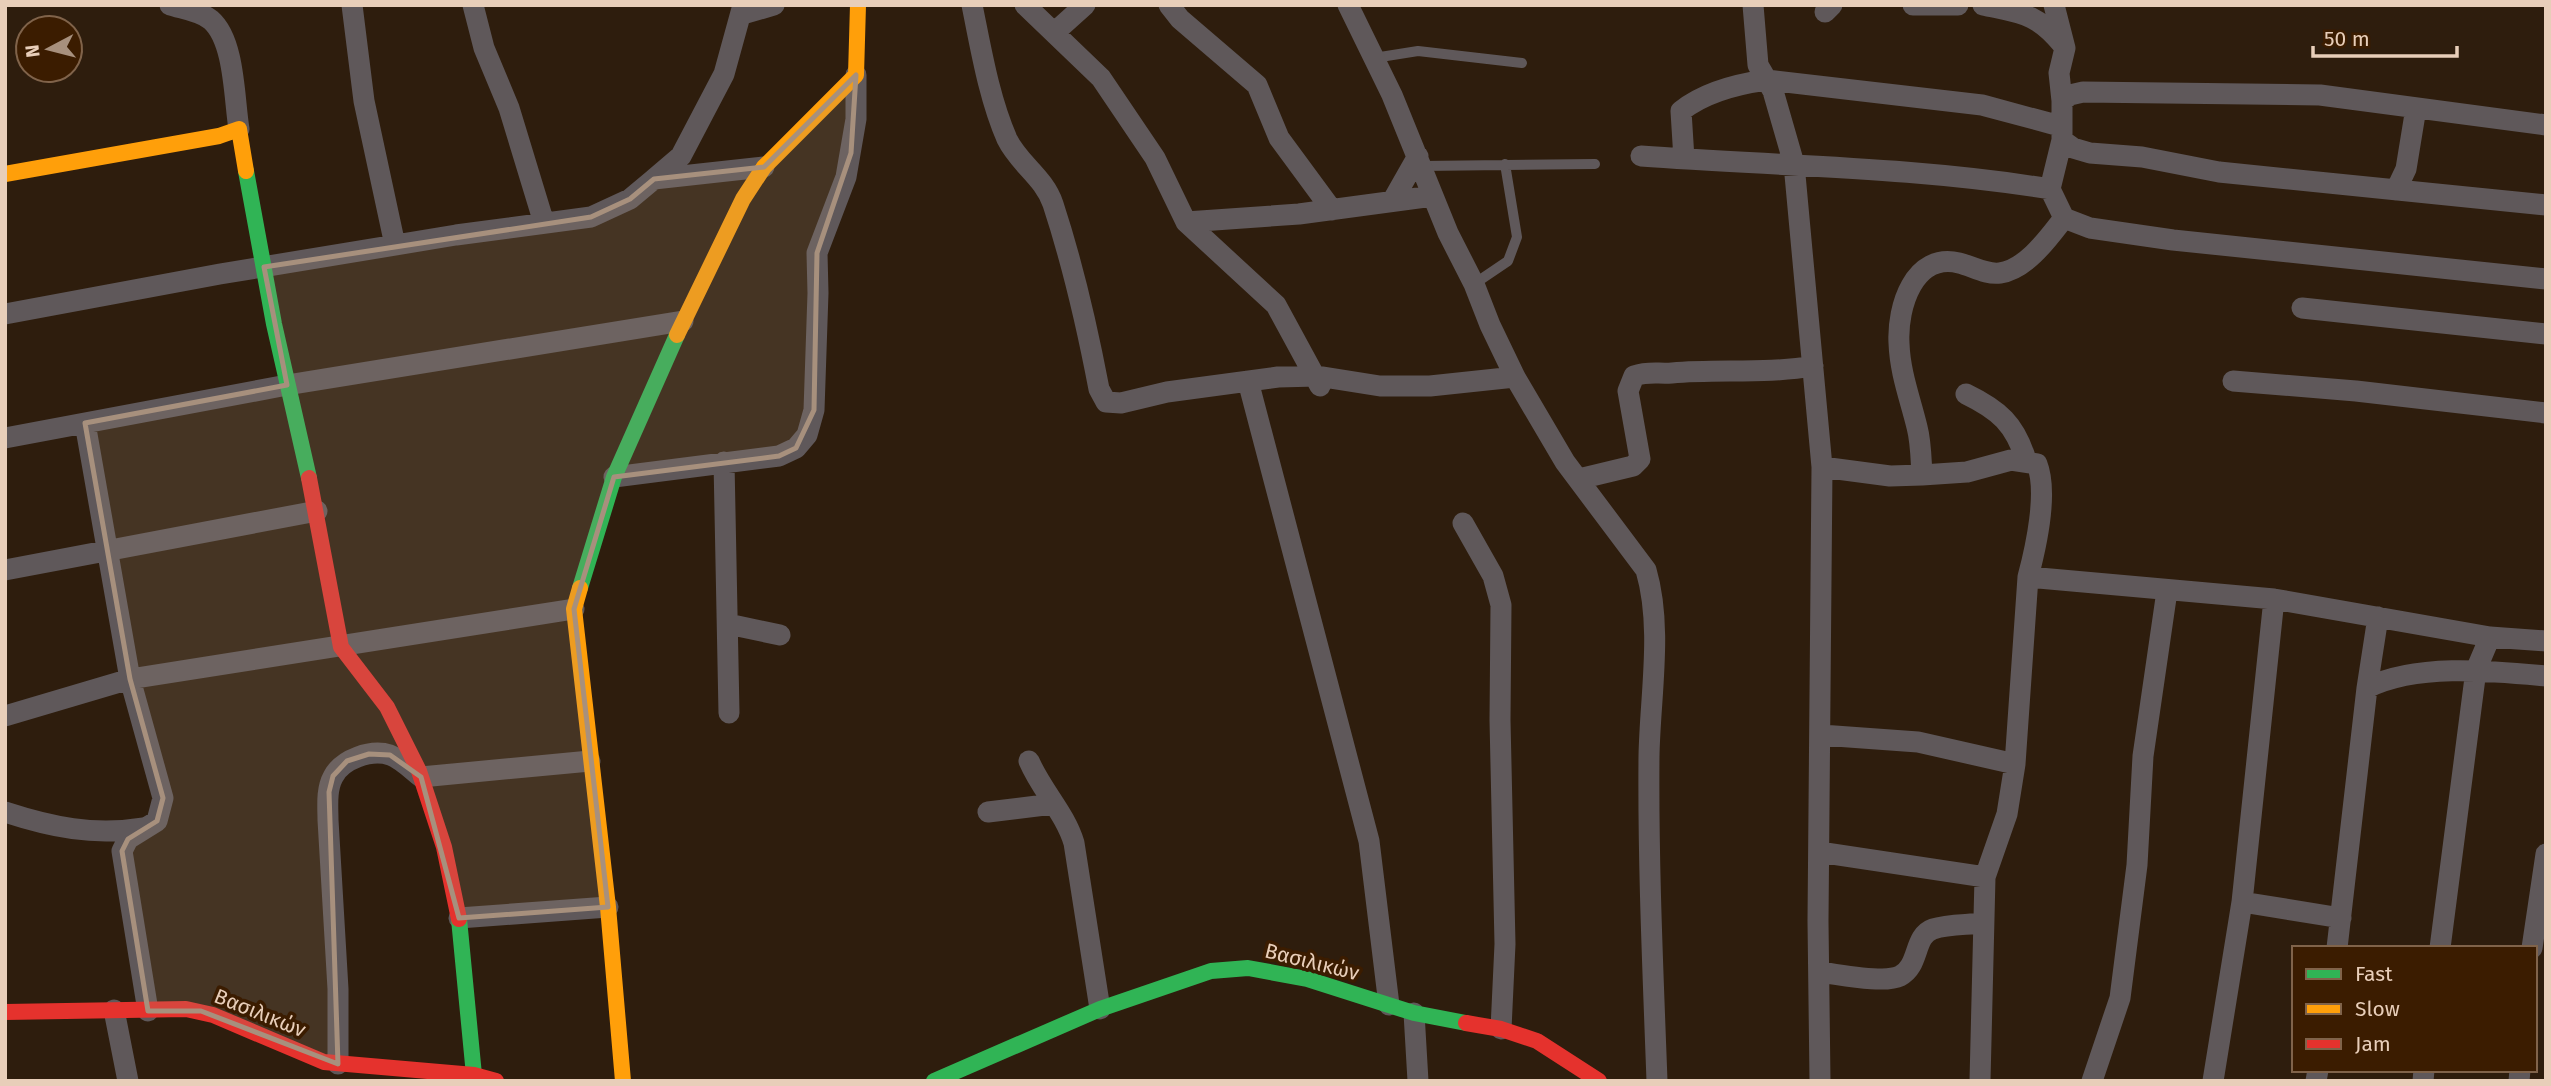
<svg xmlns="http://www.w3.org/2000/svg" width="2551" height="1086" viewBox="0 0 2551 1086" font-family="'Fira Sans',sans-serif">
	<rect width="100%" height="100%" fill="#2e1d0d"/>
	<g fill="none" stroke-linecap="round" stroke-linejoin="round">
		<!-- lane -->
		<path stroke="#5f585a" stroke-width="10" d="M1374,58L1418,51L1522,63
			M1422,166L1595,164
			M1474,284L1508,261L1517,237L1505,164"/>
		<!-- street -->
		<path stroke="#5f585a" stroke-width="21" d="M170,5C183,9 200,11 211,20C235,41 234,99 239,129
			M352,5L364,101L395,245
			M473,5L484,48L509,108L544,223
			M972,5C981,49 989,98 1007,139C1019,164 1044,177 1053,204C1073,265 1087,326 1099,389L1106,402L1121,403L1167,392L1278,377L1317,376L1380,386H1430L1515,377
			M1025,5L1101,78L1155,158L1186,222L1276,305L1320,386
			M1169,5L1180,19L1257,85L1279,138L1332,210
			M1348,5L1392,95L1448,233L1474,284L1490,325L1515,377L1565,462L1646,570C1663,628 1650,696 1649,756C1648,864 1653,972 1657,1081
			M1753,5L1758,65L1773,91L1794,164L1822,467L1818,921L1820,1081
			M1913,5H1958
			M1983,5C2020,13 2037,13 2062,44
			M2054,5L2065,48L2059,73L2062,101
			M1825,12L1832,5
			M743,14L774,5
			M1055,32L1085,5
			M2546,125L2320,95L2083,92L2070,95L2062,101V140L2050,189L2064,218L2090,228L2173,240L2546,279
			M2062,140L2073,148L2090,153L2142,157L2219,172L2546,205
			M1641,156C1778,166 1915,167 2050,189
			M1684,159L1681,111C1705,92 1737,84 1767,80L1982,105L2060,126
			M654,179L681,156L724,74L743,5
			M2396,190L2406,169L2416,108
			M1393,200L1418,156
			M2064,218C2049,237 2027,269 2000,273C1986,275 1972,266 1959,263C1914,252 1897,307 1899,343C1900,373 1910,398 1917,427C1921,442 1921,459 1922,475L1967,472L2011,460L2037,464C2048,492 2036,547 2028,577L2274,599L2490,637L2546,641
			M1186,222L1299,214L1433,196
			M2302,308L2546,334
			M5,314L220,274L456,235L591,217L630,199L654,179L764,167
			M1248,381L1369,841L1389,1005
			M2233,381L2356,391L2546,413
			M1966,394C1999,410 2015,424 2026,460
			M85,423L130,679L163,798L157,821L128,839L122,851L148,1011
			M5,438L287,385L683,321
			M724,462L729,713
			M1822,467L1890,476L1922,475
			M614,477L779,456L796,448L807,435L814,410L818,293L817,253L846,177L856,119V75
			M1579,479L1633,466L1640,459L1628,391L1634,376C1649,371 1657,374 1672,373C1718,369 1767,374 1813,366
			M1463,523L1493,576L1501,605L1500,720L1505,944L1501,1029
			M5,570L317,511
			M728,624L780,635
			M2367,688L2378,617
			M5,716L130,679L574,609
			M1821,735L1918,742L2015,764
			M1029,761C1042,791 1065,813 1074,843L1100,1009
			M5,812C51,827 94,836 142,828
			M988,812L1053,804
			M1819,852L1985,877
			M2242,902L2341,918
			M459,918L608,907
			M2337,948L2367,688C2417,663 2492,671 2546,676
			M2440,948L2476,670L2490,637
			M2532,948L2546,854
			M1819,972C1838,974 1884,984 1900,976C1920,966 1913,936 1933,929C1948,924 1967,925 1982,923
			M114,1010L128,1081
			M1414,1013L1418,1081
			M338,1064V989L328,820C328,807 326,790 333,777C342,759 371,749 390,755C401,759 412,770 421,777L590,761
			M1980,1081L1985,877L2007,814L2015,764L2028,577
			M2092,1081L2120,998L2137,865L2143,756L2167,591
			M2213,1081L2242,902L2274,599
			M2316,1081L2318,1070
			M2423,1081L2424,1070
			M2519,1081L2520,1070"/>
		<!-- fast -->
		<path stroke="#30b455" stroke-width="16" d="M246,171L274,324L309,478
			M580,588L614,477L677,335
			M459,919L474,1075
			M934,1081L1100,1009L1211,971L1248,968L1307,979L1414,1013L1466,1023"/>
		<!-- slow -->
		<path stroke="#ff9f0a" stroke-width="16" d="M5,174L219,136L239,129L246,171
			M677,335L743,199L764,167L856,75L858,5
			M580,588L574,609L608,907L623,1081"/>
		<!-- jam -->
		<path stroke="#e5322d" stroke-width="16" d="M309,478L341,647L387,707L419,771L444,847L459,919
			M5,1012L186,1009L213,1015L324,1062L474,1075L496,1081
			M1466,1023L1501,1029L1537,1041L1599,1081"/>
	</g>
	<!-- marked area -->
	<path fill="#a7907d" fill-opacity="0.2" stroke="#a7907d" stroke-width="5" stroke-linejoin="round" d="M856,75L851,153L817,253L814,410L796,448L779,456L614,477L574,609L608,907L459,918L421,777L390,755L369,754L347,761L333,776L329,792L338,1064L201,1011H148L122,851L128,839L157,821L163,798L130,679L85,423L287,385L264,267L591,217L630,199L654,179L764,167Z"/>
	<g text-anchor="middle" stroke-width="7" stroke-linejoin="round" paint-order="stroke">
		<!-- street labels -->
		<g font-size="21" fill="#e8ceb9" stroke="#3b1c00">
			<text transform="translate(1312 962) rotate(14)" y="7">Βασιλικών</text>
			<text transform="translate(260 1013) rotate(22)" y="7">Βασιλικών</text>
		</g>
	</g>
	<!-- border -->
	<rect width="2551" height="1086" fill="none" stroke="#e8ceb9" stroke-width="14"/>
	<!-- legend -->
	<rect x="2292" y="946" width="245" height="126" fill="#3b1c00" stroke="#80634a" stroke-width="2"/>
	<rect x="2306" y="969" width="35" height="10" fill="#30b455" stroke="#80634a" stroke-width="2"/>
	<text x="2355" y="981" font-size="21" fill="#e8ceb9">Fast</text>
	<rect x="2306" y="1004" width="35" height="10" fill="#ff9f0a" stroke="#80634a" stroke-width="2"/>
	<text x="2355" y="1016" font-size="21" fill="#e8ceb9">Slow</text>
	<rect x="2306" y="1039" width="35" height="10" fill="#e5322d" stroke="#80634a" stroke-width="2"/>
	<text x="2355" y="1051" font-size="21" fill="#e8ceb9">Jam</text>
	<!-- north arrow -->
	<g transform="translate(49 49) rotate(263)"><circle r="33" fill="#3b1c00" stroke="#80634a" stroke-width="2"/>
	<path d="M0-5L12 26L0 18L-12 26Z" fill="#a7907d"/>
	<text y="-10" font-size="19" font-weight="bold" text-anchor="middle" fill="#e8ceb9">N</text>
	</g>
	<!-- scale -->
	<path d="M2313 46v10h144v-10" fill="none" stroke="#e8ceb9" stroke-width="3.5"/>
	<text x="2324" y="46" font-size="21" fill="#e8ceb9" stroke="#3b1c00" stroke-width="5" paint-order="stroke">50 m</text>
</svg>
